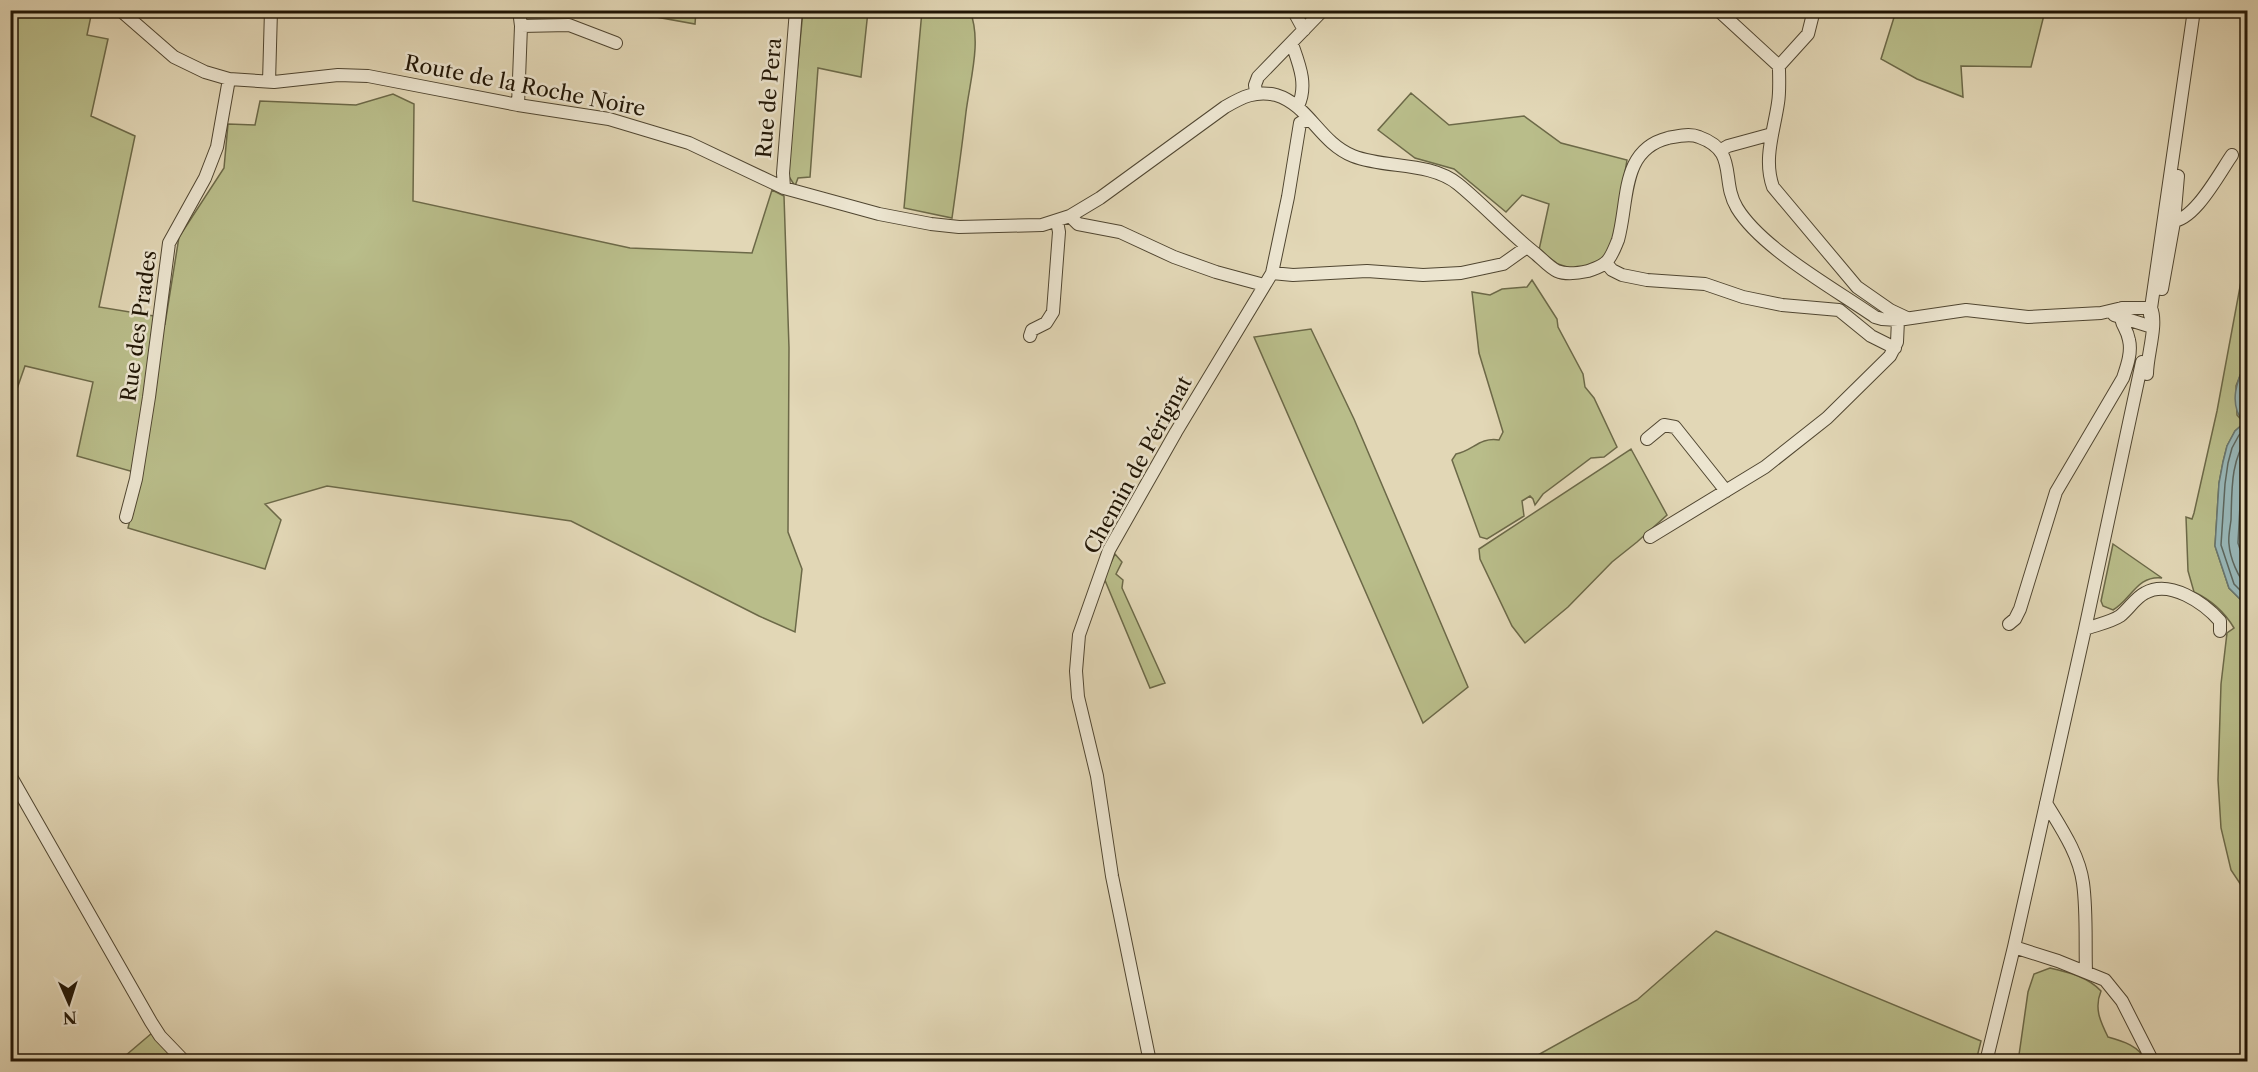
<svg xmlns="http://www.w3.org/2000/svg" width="2258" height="1072" viewBox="0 0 2258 1072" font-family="'Libre Caslon Text',serif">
	<rect width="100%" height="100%" fill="#e2d7b6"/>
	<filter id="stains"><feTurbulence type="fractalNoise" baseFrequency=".00333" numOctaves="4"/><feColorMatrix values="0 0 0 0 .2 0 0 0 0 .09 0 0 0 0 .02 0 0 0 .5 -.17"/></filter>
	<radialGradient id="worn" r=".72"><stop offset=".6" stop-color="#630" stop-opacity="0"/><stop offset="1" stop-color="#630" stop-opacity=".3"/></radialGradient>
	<!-- green -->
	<path fill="#b9bd8a" stroke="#6c6948" stroke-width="1.5" d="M11,11H92L87,35L108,39L91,116L135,136L99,307L154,316L165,324L179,237L224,168L228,124L255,125L260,101L356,105L393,94L414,104L413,201L630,248L752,253L772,190L784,196L789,348L788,532L802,569L795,632L759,616L571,521L327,486L265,504L281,520L265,569L128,528L141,474L77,456L93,382L25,366L11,406Z
		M651,11H696L695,24L651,16Z
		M803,11H868L861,77L818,68L810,177L798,178L795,186L788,175V164Z
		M922,11H970C982,41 970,80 966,112C962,147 957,182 952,218L904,208Z
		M1959,11L1966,12V10L2045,11L2031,67L1961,66L1963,97L1917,79L1881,59L1896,11Z
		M1411,93L1449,125L1524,116L1561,143L1627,160L1614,238L1604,258L1589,265L1573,269L1558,264L1539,250L1549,204L1522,195L1506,212L1454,169L1415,158L1378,130Z
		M2247,249V358L2236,386L2237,415L2244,423L2235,431L2227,446L2223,462L2219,483L2215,546L2229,588L2247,606V894L2231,870L2221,828L2218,780L2221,684L2227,633L2234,628C2224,611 2211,600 2194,592L2188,571L2186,517L2192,519L2194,513L2217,411Z
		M1532,280L1557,319L1558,327L1583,374L1585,387L1594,398L1617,447L1604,457L1591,458L1543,494L1535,505L1533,499L1530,496L1522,501L1524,516L1487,539L1480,537L1452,460L1456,454C1473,451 1479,437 1499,440L1503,432L1479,353L1472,292L1490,295L1502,289L1527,287Z
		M1311,329L1354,419L1468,687L1423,723L1254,337Z
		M1631,449L1667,515L1637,542L1612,562L1568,607L1525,643L1512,626L1480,559L1479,549Z
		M2113,544L2162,578C2137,575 2131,600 2113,610L2103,606L2101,601Z
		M1115,554L1122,562L1116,574L1123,580L1122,588L1165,683L1150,688L1104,578Z
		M1716,931L1981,1041L1976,1061H1527L1637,1000Z
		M2050,968C2068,972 2088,977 2101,991C2094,1008 2100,1021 2108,1037C2123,1041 2139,1046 2146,1061L2018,1062L2028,992L2034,974Z
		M152,1033L176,1062H118Z"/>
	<!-- water -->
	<path fill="#98b7b8" stroke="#687670" stroke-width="1.5" d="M2247,358V606L2229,588L2215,546L2219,483L2223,462L2227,446L2235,431L2244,423C2227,403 2238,379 2247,358Z"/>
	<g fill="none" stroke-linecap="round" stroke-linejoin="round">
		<!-- shore -->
		<path stroke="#5c665e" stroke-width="1.5" d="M2248,428L2239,435L2232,448L2228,463L2225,484L2221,545L2234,584L2248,598
			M2248,438C2230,459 2232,494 2231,520C2230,528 2228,537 2229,544C2230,558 2238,578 2248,587
			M2248,455L2241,486L2238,543L2248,573"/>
		<!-- minor casing -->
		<g stroke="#504631" stroke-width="14">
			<path id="minor" d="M120,10L174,57L205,72L229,79L274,82L338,75L368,76L518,105L609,119L689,143L784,188L879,214L931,224L959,227L1042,225L1070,216L1100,198L1225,107C1242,97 1256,90 1276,95C1309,105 1319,142 1353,156C1386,169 1429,161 1458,184C1485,206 1508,232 1536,254C1542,259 1550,268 1557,271C1566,275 1579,273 1588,271C1593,269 1601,267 1605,263C1611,259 1615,247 1618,240C1629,201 1620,150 1668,138C1678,136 1690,133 1699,137C1739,151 1720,180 1737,208C1762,249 1835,289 1875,317L1882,319L1898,320L1966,310L2028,317L2101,313L2122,308H2151C2158,324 2147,355 2147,374
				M1293,10L1304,30
				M1718,10L1779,66
				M521,26L569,25L616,43
				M1292,44C1299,64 1308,85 1298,106
				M1779,66C1779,78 1780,91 1778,103C1774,131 1763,159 1773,187L1857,287L1890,310L1907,318
				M1779,66L1808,34L1814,10
				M269,82L271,10
				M1256,93L1255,85L1258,77L1323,10
				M518,105L521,26L519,10
				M1721,150L1728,146L1772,134
				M784,188L783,173L796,10
				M1070,216L1078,224L1120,232L1174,257L1216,272L1264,285
				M2170,221C2193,224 2220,172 2232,155
				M1606,263L1612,270L1622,275L1647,280L1705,284L1743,297L1782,305L1839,310L1871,336L1895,348
				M1272,273L1293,275L1367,271L1423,275L1461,273L1503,264L1527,247
				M2162,289L2174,222L2178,176
				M2114,315L2149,326L2153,318
				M2150,315L2194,10
				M1030,336L1032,330L1046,323L1053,312L1059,232L1057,221
				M1647,439L1664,425L1675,427L1726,491
				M126,517L136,479L149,397L169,243L205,178L217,147L229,79
				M1650,537L1765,467L1827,418L1890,356L1897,342L1898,320
				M2009,624L2015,619L2020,609L2056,492L2123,378C2127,366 2132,352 2129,340C2126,324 2119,327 2122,308
				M2085,629C2096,625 2111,622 2120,616C2129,609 2135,598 2145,593C2170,579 2204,603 2220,621V631
				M10,775L151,1022L160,1036L185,1062
				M2046,803C2061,828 2079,854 2083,883C2087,912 2085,943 2086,972
				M2014,947L2058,961L2105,980L2122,1001L2153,1062
				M1150,1062L1112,876L1097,776L1078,697L1076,671L1079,635L1109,550L1176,432L1272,273L1288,197L1300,123L1309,119
				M1986,1062L2014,947L2085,629L2142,362"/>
		</g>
		<!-- minor -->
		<use href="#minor" stroke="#ece5d0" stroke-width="12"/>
	</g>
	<g text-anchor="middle" stroke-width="5" stroke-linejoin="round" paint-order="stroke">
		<!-- street labels -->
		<g font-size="21" fill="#201505" stroke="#ece5d0">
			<text transform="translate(525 86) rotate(11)" y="7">Route de la Roche Noire</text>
			<text transform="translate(769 98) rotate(-85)" y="7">Rue de Pera</text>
			<text transform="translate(139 326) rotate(-82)" y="7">Rue des Prades</text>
			<text transform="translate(1138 465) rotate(-61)" y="7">Chemin de Pérignat</text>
		</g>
	</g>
	<!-- margin -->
	<rect width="2258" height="1072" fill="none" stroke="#e2d7b6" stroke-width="36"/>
	<rect x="12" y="12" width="2234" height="1048" fill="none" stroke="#201505" stroke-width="3"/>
	<rect x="18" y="18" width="2222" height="1036" fill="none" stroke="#201505" stroke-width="1.5"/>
	<!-- north arrow -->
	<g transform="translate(69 1003) rotate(177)" stroke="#ece5d0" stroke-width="4.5" paint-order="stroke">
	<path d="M0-4.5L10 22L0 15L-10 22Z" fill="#201505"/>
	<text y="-9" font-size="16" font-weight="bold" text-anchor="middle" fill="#201505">N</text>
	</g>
	<rect width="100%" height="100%" filter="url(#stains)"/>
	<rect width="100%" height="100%" fill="url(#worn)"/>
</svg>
